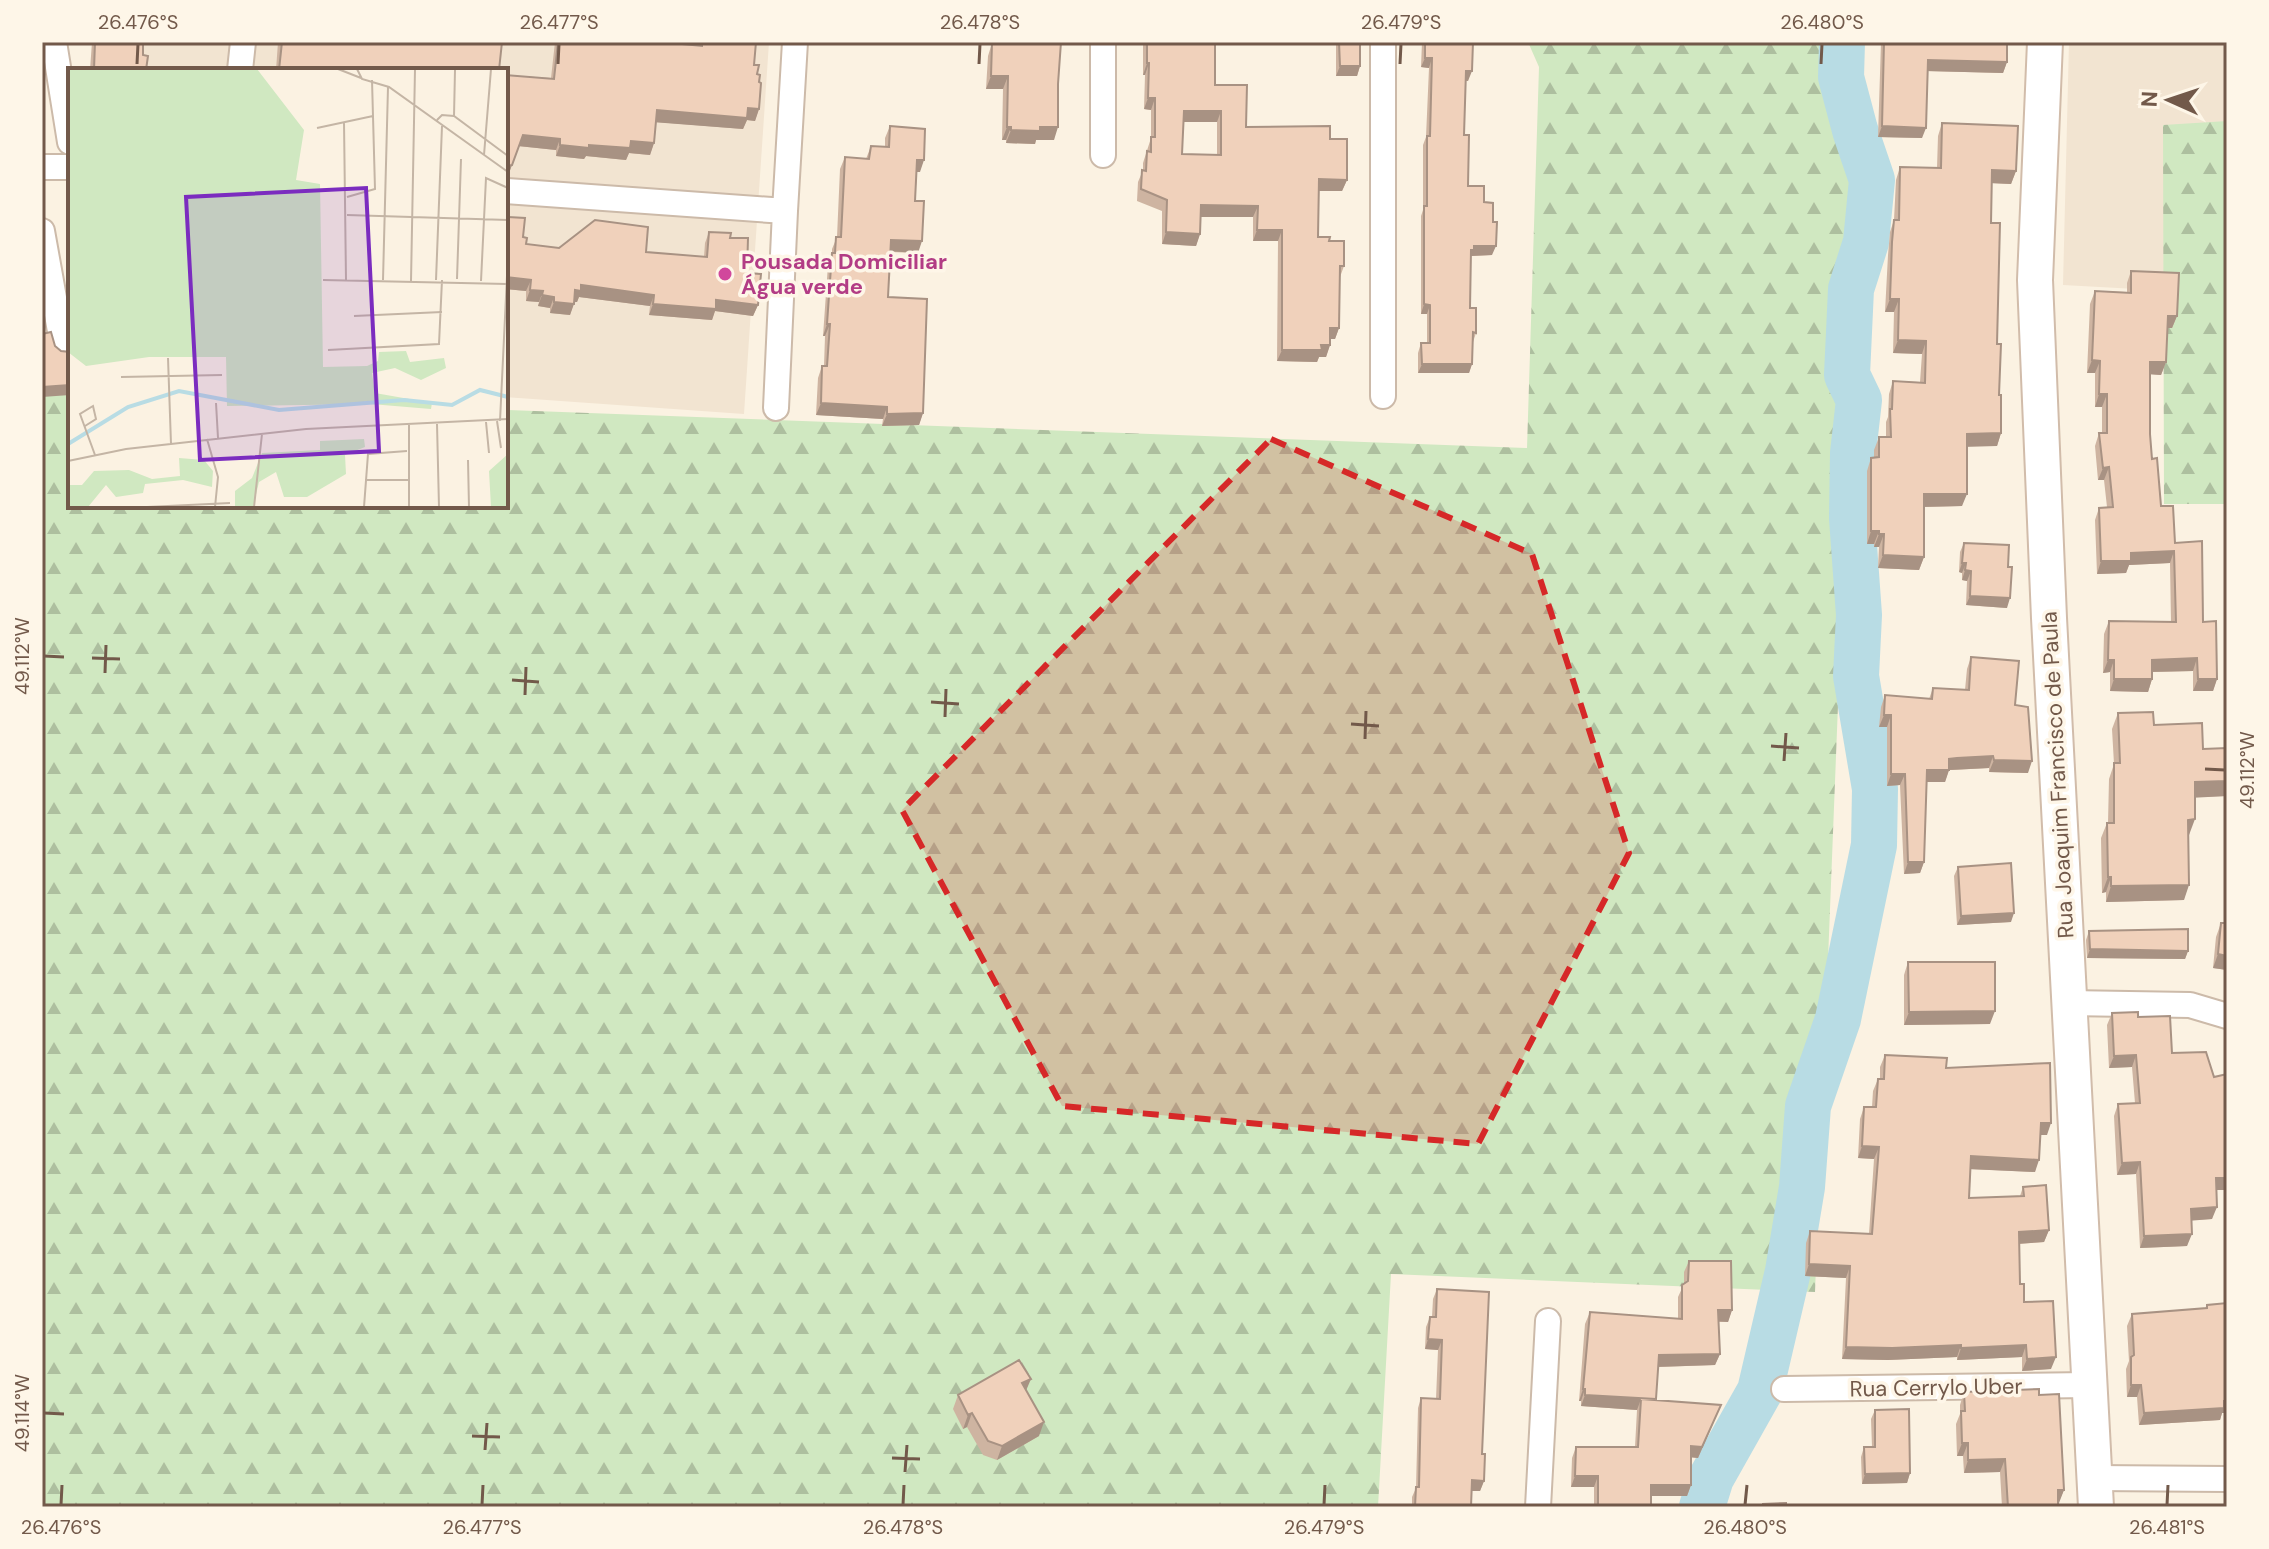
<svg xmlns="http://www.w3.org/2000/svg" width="2269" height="1549" viewBox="0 0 2269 1549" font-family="'DM Sans',sans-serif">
	<defs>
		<pattern id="forest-firs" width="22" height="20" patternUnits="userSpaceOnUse" patternTransform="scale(2)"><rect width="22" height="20" fill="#d0e8c1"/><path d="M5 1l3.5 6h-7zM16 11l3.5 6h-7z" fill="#adbf9f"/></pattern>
	</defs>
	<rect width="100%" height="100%" fill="#fbf2e2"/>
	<!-- residential -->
	<path fill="#f2e4d1" d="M132,42H769L744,414L506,397V70H138Z
		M2069,42H2227V294L2063,285Z"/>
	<!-- forest -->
	<path fill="url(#forest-firs)" d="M1528,42H1864L1815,1292L1391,1274L1378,1507H42V393L70,394V506H506V410L1527,448L1539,67Z
		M2227,121V504H2164L2163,125Z"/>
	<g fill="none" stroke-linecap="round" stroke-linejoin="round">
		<!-- river -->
		<path stroke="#b8dce4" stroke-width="46" d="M1702,1507L1711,1478L1760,1391L1788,1271L1802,1187L1808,1106L1838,1019L1874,845L1875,789L1856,676L1859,615L1852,518L1853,453L1859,400L1847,375L1851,289L1866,242L1872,180L1855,130L1841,77L1842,42"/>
		<!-- street casing -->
		<g stroke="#ccbaa9" stroke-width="28">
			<path id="street" d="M54,42L70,142
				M240,70L243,42
				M1103,155V42
				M42,167H70
				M506,191L785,211
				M42,231L63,348
				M1383,396V42
				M776,408L785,211L795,42
				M2068,1003L2190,1005L2227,1016
				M1784,1389L2088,1385
				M2094,1478L2227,1479
				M1538,1507L1548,1321"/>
		</g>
		<!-- secondary casing -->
		<g stroke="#d1bcaa" stroke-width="38">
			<path id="secondary" d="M2045,42L2035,280L2049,618L2096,1507"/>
		</g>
		<!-- street -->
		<use href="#street" stroke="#fff" stroke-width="24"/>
		<!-- secondary -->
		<use href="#secondary" stroke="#fff" stroke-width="34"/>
	</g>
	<!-- wall -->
	<path fill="#ceb4a1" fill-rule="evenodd" d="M92,42H143V55L146,70H90Z
		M278,42H502L499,70H276Z
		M555,42H661L698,46L699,42H756L754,65L757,74L759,109L755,121L747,120L743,129L656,122L654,143L650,155L629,153L626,160L586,156L584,159L556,156V150L518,146L508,176H506V75L551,78Z
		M998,42H1061L1054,140H1036L1035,144L1006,143V140H1002L1003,89H986L988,56L992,43L998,44Z
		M1143,42H1223L1222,45H1215V85L1246,127L1330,139L1347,180L1342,191H1319L1318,237L1329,241L1344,266L1340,277L1339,328L1335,339H1330V345L1326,357H1319L1317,362L1277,361L1278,241H1253V217H1201L1200,234L1196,246L1162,244V211L1137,201L1138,182L1143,170V163L1151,138V110L1144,109L1145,75H1143ZM1183,122H1217V155L1182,154Z
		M1336,42H1360V66L1357,76H1336Z
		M1422,42H1473L1468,81H1465L1464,135L1468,186L1484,202L1492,255L1471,256L1470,308L1476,333L1473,342L1472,364L1469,373H1418V353L1421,343H1427V314H1421V216L1423,210V145L1426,137L1429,68L1421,67Z
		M1881,42H2007V62L2003,73L1928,71L1922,138L1878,137Z
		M1942,123L2016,171L2011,184L1992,183L1991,223L2001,433L1997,446H1967L1962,506L1924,507V557L1919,570L1878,568L1879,547H1874V544H1867V471L1871,458H1874V450L1879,437H1886V422L1888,417L1889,394L1893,381L1920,382L1922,354L1893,353L1894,312H1885L1888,255L1890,232L1894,220L1896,180L1900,167L1937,168L1938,136Z
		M890,126L920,172H917L915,201L918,253L891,252L888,297L923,413L919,425L882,426L883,419L816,415L818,378L822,366H824L825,336H823L828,265L832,254V249L837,237L840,169L845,157L866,159L871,146L885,147V138Z
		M506,217L523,237L526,244L559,248L704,257L705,243L709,232L730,238L747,273L758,305L753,316L715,311L712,320L649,315L650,306L579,297L577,302H574L570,315L550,313V308L538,306L539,302L526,301V291L506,289Z
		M2131,271L2177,316L2172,328H2167L2166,362L2161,375L2150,374V434L2152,459L2161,506L2203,622L2217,679L2213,691H2193V671L2152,672V679L2148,692L2110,691V672L2103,673L2104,634L2109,621L2171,622L2170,563L2129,565L2126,573L2097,574L2095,520L2099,508L2107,507L2104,480H2098L2095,446L2099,433H2102V407H2095V373H2087L2090,304L2095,291L2127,292V283Z
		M1964,543L2007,608L1966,605L1967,581L1962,580V573L1959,572L1960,552Z
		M1971,657L2015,705L2028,773L1989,772V768L1952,770H1949L1945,782H1926L1924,862L1920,873L1904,874L1900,785L1887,786V727H1879L1881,707L1885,695L1929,699L1933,688L1965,690L1967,669Z
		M2118,713L2154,725L2203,749L2227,748V796L2195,797L2189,835L2184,900L2106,902V892L2102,893L2101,838L2107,823H2108L2109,779L2114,764L2112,729Z
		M1958,867L2011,922L1957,925L1954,876Z
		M2221,923L2227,970L2213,968L2216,937Z
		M2089,931L2188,951L2185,959L2087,958L2086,940Z
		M1908,962L1990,1024L1904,1025V975Z
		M2112,1013L2138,1017L2172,1053L2216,1190L2212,1219L2191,1220L2187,1246L2140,1248L2136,1174L2117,1175L2114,1116L2118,1104L2135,1103L2132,1067L2109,1068L2107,1025Z
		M1885,1055L1946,1068L2047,1135H2040L2035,1172L1971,1169L1969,1198L2020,1196L2023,1187L2049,1230L2044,1242L2019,1244L2020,1284L2024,1302L2051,1369L2022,1371V1357L1957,1360V1357L1888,1360L1842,1359L1846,1278L1805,1276L1806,1243L1810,1231L1869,1234L1874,1159L1858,1158L1860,1119L1864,1107H1872L1873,1091L1878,1079H1880V1067Z
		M1689,1261L1732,1310L1728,1322H1718L1720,1354L1715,1365L1658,1367L1655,1400L1721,1405L1698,1458L1691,1457V1485L1687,1496H1651V1507H1594V1487H1571L1572,1458L1576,1447H1635L1637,1410L1581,1406V1401H1579L1585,1324L1590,1312L1678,1319V1297L1684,1284V1272Z
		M2227,1275V1413H2222L2220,1420L2139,1425L2137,1397H2127L2126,1369L2129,1361L2127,1326L2132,1314L2205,1308L2207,1305L2226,1303V1279Z
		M1437,1289L1482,1454L1484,1481L1480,1491H1472L1471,1507H1412V1497L1416,1488L1418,1408L1421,1398L1436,1399L1438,1350L1425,1349L1426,1327L1430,1317H1432L1433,1299Z
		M1026,1391L1039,1436L997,1460L983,1455L967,1427L963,1429L953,1409L958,1395Z
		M1964,1392L2039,1395L2064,1490L2058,1503V1507H2002L2000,1472L1964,1473L1963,1456H1957L1956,1424L1960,1414V1405Z
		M1875,1410L1910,1473L1907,1483L1862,1484L1861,1457L1864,1447H1872L1871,1419Z"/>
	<!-- shaded-wall -->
	<path fill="#a89283" d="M1425,58H1432L1429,68L1421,67Z
		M1928,60L2007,62L2003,73L1925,71Z
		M1147,63H1149L1145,75H1143Z
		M1340,66H1360L1357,76H1336Z
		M1466,71H1472L1468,81L1462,80Z
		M991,76H1008L1003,89H986Z
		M1148,98H1155L1151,110L1144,109Z
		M748,108L759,109L755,121L747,120L743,129L652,122L657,110Z
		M1184,111H1221L1217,122H1179Z
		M1882,126L1926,128L1922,138L1878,137Z
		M1007,127H1011L1006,140H1002Z
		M1040,127H1058L1054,140H1036L1035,144L1006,143L1011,130Z
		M523,135L560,139L556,150L518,146Z
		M631,141L654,143L650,155L629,153L626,160L586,156L584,159L556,156L560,145H589Z
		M917,160H924L920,172H913Z
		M512,165L508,176H506V166Z
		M1992,170L2016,171L2011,184L1988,183Z
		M1319,179L1347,180L1342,191H1315Z
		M1201,205L1258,206L1253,217H1197Z
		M1257,230H1282L1278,241H1253Z
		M1166,232L1200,234L1196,246L1162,244Z
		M891,240L922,241L918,253L887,251Z
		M1474,246H1496L1492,255L1471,256V250Z
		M506,277L531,280L526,291L506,289Z
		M581,285L654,295L650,306L579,297L577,302H571L575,290Z
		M530,290L543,291L539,302L526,301Z
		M542,295L554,297L550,308L538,306Z
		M1890,299H1899L1894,312H1885Z
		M716,300L758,305L753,316L715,311L712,320L649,315L653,304Z
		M554,302L574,304L570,315L550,313Z
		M1424,304L1430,305L1427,314H1421Z
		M2168,316H2177L2172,328H2163Z
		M827,324H830L825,336H823Z
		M1330,328H1339L1335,339H1326Z
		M1898,340L1926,341L1922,354L1893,353Z
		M1321,345H1330L1326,357H1319L1317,362L1277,361L1282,350Z
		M2092,360L2100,361L2095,373H2087Z
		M2150,362H2166L2161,375L2146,374Z
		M1422,364H1472L1469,373H1418Z
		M48,385H70V395L42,397V387Z
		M2099,394H2107L2102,407H2095Z
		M821,403L887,407L883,419L816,415Z
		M923,413L919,425L882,426L887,414Z
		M2001,433L1997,446L1962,447L1967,434Z
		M2109,467L2104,480H2098L2103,468Z
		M1924,494H1967L1962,506L1919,507Z
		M1871,531H1879L1874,544H1867Z
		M1879,534H1884L1879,547H1874Z
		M2174,551L2170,563L2129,565L2126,573L2097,574L2101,561L2131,553Z
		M1883,555L1924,557L1919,570L1878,568Z
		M1962,563H1966L1962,573L1959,572Z
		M1965,570L1971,571L1967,581L1962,580Z
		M1970,596L2010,598L2007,608L1966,605Z
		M2197,658L2193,671L2148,672L2152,660Z
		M2108,660H2114L2110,672L2103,673Z
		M2114,679H2152L2148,692L2110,691Z
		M2198,679H2217L2213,691H2193Z
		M1884,715H1891L1887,727H1879Z
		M1993,756L1989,768L1949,770L1945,782H1922L1927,770L1949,759Z
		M1994,760L2032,761L2028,773L1989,772Z
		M1891,774H1905L1900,785L1887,786Z
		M2227,781V796L2189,798L2195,782Z
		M2195,819L2189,835L2188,820Z
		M1908,862H1924L1920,873L1904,874Z
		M2108,877H2111L2106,892L2102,893Z
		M2189,885L2184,900L2106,902L2111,886Z
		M2014,913L2011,922L1957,925L1961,916Z
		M2090,949L2188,951L2185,959L2087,958Z
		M2218,954L2227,956V970L2213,968Z
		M1995,1011L1990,1024L1904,1025L1909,1012Z
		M2136,1055L2132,1067L2109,1068L2114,1056Z
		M2041,1123H2051L2047,1135H2036Z
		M1862,1146L1879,1147L1874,1159L1858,1158Z
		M1971,1156L2039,1160L2035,1172L1967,1169Z
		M2140,1162L2136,1174L2117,1175L2122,1163Z
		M2216,1178H2227V1190H2212Z
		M2217,1207L2212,1219L2187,1221L2191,1209Z
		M2049,1230L2044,1242L2015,1244L2019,1232Z
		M2192,1234L2187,1246L2140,1248L2144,1236Z
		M1809,1264L1850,1266L1846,1278L1805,1276Z
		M1718,1310H1732L1728,1322L1714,1321Z
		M1428,1339L1442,1340L1438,1350L1425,1349Z
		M1961,1345L1957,1357L1888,1360L1842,1359L1846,1347Z
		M2026,1345L2022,1357L1957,1360L1961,1348Z
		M1720,1354L1715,1365L1654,1367L1659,1355Z
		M2056,1357L2051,1369L2022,1371L2027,1359Z
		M1031,1379L1025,1393L1022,1383Z
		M2131,1385H2141L2137,1397H2127Z
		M1583,1389H1585L1581,1401H1579Z
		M1585,1395L1656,1399H1641L1637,1410L1581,1406Z
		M2224,1401H2227V1413H2222L2220,1420L2139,1425L2144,1413Z
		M1721,1405L1698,1458L1687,1457L1691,1446Z
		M972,1413L967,1427L963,1429L968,1415Z
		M1044,1422L1039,1436L997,1460L1002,1446Z
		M1962,1443H1968L1963,1456H1957Z
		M2005,1459L2000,1472L1964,1473L1968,1460Z
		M1910,1473L1907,1483L1862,1484L1865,1474Z
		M1575,1476H1598L1594,1487H1571Z
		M1472,1480L1484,1481L1480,1491H1469Z
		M1651,1485H1691L1687,1496H1647Z
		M2058,1490H2064L2059,1503H2053Z"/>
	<!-- building -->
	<path fill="#f0d1bb" stroke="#a89283" stroke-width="2" fill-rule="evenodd" d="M95,42H143V55L148,56L146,70H94Z
		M282,42H502L499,70H279Z
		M558,42H661L702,46V42H756L754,65H759L757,74L760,75L759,82L761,83L759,109L748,108L747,118L657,110L654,143L631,141L630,148L589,145V148L560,145V139L523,135L512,165L506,166V75L554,79Z
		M1001,42H1061L1058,84V127H1040V131L1011,130V127H1007L1008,76H991L992,43L1001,44Z
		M1147,42H1215V85H1247L1246,127L1330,126V139H1347V180L1319,179L1318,237H1330L1329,241H1344V266H1340L1339,328H1330V345H1321L1322,350H1282V230H1257L1258,206L1201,205L1200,234L1166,232L1167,200L1141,189L1142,170L1146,171L1147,151L1151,152V137H1155V98H1148L1149,63H1147ZM1184,111H1221V155L1182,154Z
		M1339,42H1360V66H1340Z
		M1425,42H1473L1472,71H1466L1464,135H1469L1468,186H1484V202L1493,203V222H1497L1496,246H1474V250H1471L1470,308H1476V333L1473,332L1472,364H1422L1421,343H1430V305L1424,304V206H1427V136H1430L1432,58H1425Z
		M1884,42H2007V62L1928,60L1926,128L1882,126Z
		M1942,123L2018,126L2016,171L1992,170L1991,223H2000L1997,344H2001L1999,395H2001V433L1967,434V494H1924V557L1883,555L1884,534H1879V531H1871V458L1879,457V437H1891L1890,409H1892L1893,381L1925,383L1926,341L1898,340L1899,299H1890L1892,242L1894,220H1899L1900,167L1941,168Z
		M890,126L925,129L924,160H917L915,201H924L922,241L891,240L888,297L927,299L923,413L887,414V407L821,403L822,366H827L830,324H827L832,253H835L836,237H841L845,157L869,159L871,146L889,147Z
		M506,217L525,218L523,237L527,238L526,244L559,248L595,220L648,227L646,252L707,257L709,232L731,233L730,238H748L747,273L761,274L758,305L716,300V309L653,304L654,295L581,285V291L575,290L574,304L554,302V297L542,295L543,291L530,290L531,280L506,277Z
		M2131,271L2179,273L2177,316H2168L2166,362H2150V434L2152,459L2157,458L2161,506H2173L2175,543L2202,541L2203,622L2216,621L2217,679H2198L2197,658L2152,660V679H2114V660H2108L2109,621L2176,622L2174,551L2131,553V561H2101L2099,508L2113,507L2109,467L2103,468L2099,433H2107V394H2099L2100,361L2092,360L2095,291L2131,293Z
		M51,332L55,346L61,351L70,352V385L42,387V334Z
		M1964,543L2009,545L2008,567H2012L2010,598L1970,596L1971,571L1965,570L1966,563H1962Z
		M1971,657L2019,661L2015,705L2028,707L2032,761L1994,760L1993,756L1957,758L1949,759V770H1927L1924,862H1908L1905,774H1891V715H1884L1885,695L1932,699L1933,688L1969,690Z
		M2153,712L2154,725L2202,723L2203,749L2227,748V781L2195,782V819L2188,820L2189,885L2111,886V877H2108L2107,823H2114V763H2120L2118,713Z
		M2011,863L2014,913L1961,916L1958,867Z
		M2221,923H2227V956L2218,954Z
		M2188,929V951L2090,949L2089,931Z
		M1908,962H1995V1011L1909,1012Z
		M2138,1012V1017L2170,1016L2172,1053L2206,1052L2214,1077L2227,1074V1178H2216L2217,1207L2191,1209L2192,1234L2144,1236L2140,1162L2122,1163L2118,1104L2140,1103L2136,1055L2114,1056L2112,1013Z
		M1885,1055L1947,1058L1946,1068L2050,1063L2051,1123H2041L2039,1160L1971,1156L1969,1198L2024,1196L2023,1187L2046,1185L2049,1230L2019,1232L2020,1284H2024V1302L2053,1301L2056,1357L2027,1359L2026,1345L1961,1348V1345L1892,1348L1846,1347L1850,1266L1809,1264L1810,1231L1872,1234L1879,1147L1862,1146L1864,1107H1876L1878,1079H1884Z
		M1689,1261H1731L1732,1310H1718L1720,1354L1659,1355L1656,1399L1585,1395V1389H1583L1590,1312L1682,1319V1285L1688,1281Z
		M1437,1289L1489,1292L1482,1454H1485L1484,1481L1472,1480L1471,1507H1415L1416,1487H1419L1421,1398L1440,1399L1442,1340L1428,1339L1430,1317H1436Z
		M2227,1303V1401H2224V1408L2144,1413L2141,1385H2131V1357L2134,1355L2132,1314L2207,1308V1305Z
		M1019,1360L1031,1379L1022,1383L1044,1422L1002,1446L988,1441L972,1413L968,1415L958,1395Z
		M2039,1389V1395L2059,1394L2064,1490H2058V1507H2008L2005,1459L1968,1460V1443H1962L1961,1411H1965L1964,1392Z
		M1641,1399L1721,1405L1702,1447L1691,1446V1485H1651V1507H1598V1476H1575L1576,1447H1638Z
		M1909,1409L1910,1473L1865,1474L1864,1447H1875V1410Z
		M1786,1503V1507H1762H1763V1504Z"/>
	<!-- marked area -->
	<path fill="#d62828" fill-opacity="0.2" stroke="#d62828" stroke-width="6" stroke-dasharray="16 10" stroke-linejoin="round" d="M1271,439L1532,554L1629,853L1478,1144L1062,1106L902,810Z"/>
	<!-- ticks -->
	<path fill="none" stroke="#72594a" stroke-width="3" d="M137,64L138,44M558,64L559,44M979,64L980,44M1400,64L1401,44M1821,64L1822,44M44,656L64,657M92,658L120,659M105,673L106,645M512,680L539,682M525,695L526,667M931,702L959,704M945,717L946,689M1351,724L1379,726M1365,739L1366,711M1771,746L1799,748M1784,761L1786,733M2205,769L2225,770M44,1413L64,1414M472,1436L500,1437M485,1450L487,1423M892,1458L920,1459M905,1472L907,1445M61,1505L62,1485M482,1505L483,1485M903,1505L904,1485M1324,1505L1325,1485M1745,1505L1747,1485M2167,1505L2168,1485"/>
	<!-- markers -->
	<circle fill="#d1479c" stroke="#fef6e8" stroke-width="3" cx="725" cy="274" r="8"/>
	<g text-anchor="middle" stroke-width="7" stroke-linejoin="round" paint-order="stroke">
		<!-- hotel labels -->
		<g font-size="22" font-weight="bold" fill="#b23c85" stroke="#fef6e8" text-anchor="start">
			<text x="741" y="269">Pousada Domiciliar<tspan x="741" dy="25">Água verde</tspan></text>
		</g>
		<!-- street labels -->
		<g font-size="22" fill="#72594a" stroke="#fef6e8">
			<text transform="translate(2057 775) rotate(-93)" y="8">Rua Joaquim Francisco de Paula</text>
			<text transform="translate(1936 1387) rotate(-1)" y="8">Rua Cerrylo Uber</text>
		</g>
	</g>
	<!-- overview -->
	<g transform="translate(68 68)">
		<rect width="440" height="440" fill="#fbf2e2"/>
		<path d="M0,1H189L236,62L228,112L252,116L255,299L299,298L310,293L311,284L338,283L342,294L376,290L378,300L353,312L327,300L304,305L307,325L364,335L363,341L303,336L159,338L158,289H81L18,298L0,284ZM296,371L297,379L277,387L278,406L239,429H216L208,404L191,414L185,439H167V423L184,410L194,385L252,382V373ZM440,386V439H423L421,403ZM111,390L136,392L145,403L144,419L115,412L77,416L75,425L48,429L38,417L20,439H0V417H14L26,403L61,402L84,411L112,408Z" fill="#d0e8c1"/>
		<path fill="none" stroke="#b8dce4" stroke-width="4" d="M0,376L60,339L111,323L211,342L336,332L384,337L412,322L440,329"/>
		<path fill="none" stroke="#c4b5a5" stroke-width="2" d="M270,1L293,10M289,1L294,11L321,19L440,104M386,48L387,2M369,52L374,47L386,48L440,88M276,54L278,212M249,60L305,48M416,87L423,1M279,129L307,121L304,12M279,147L440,152M389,211L393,91M255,212L439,216M315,212L320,19M368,212L374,58M343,213L347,1M413,213L418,110L440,120M286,248L374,244M260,282L371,276L374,212M100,290L103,376M53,309L154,307M148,335L150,370M429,353L433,380M432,353L440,187M418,354L421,385M369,356L371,439M17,358L28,351L25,338L12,346L27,387M139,371L150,409L147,439M400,392L401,439M0,393L58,381L238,361L440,351M297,412H340M79,439L162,435M186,439L194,366M296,439L300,386L339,383M341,439V356"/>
		<path fill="#7b2cbf" fill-opacity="0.15" stroke="#7b2cbf" stroke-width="4" d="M298,120L311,383L132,392L118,129Z"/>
		<rect width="440" height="440" fill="none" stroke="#72594a" stroke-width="4"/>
	</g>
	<!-- border -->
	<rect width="2269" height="1549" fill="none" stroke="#fef6e8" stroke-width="88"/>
	<!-- north arrow -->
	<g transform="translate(2169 100) rotate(273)" stroke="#fef6e8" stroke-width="6" paint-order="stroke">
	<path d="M0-6L14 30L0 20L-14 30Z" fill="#72594a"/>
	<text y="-12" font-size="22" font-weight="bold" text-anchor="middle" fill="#72594a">N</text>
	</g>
	<rect x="44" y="44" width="2181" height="1461" fill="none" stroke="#72594a" stroke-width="3"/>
	<g font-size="20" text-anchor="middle" fill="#72594a">
		<text x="138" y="29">26.476°S</text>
		<text x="559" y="29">26.477°S</text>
		<text x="980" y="29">26.478°S</text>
		<text x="1401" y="29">26.479°S</text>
		<text x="1822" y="29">26.480°S</text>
		<text transform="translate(22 656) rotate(-90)" y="7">49.112°W</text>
		<text transform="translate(2247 770) rotate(-90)" y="7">49.112°W</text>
		<text transform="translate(22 1413) rotate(-90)" y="7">49.114°W</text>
		<text x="61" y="1534">26.476°S</text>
		<text x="482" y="1534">26.477°S</text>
		<text x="903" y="1534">26.478°S</text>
		<text x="1324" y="1534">26.479°S</text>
		<text x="1745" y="1534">26.480°S</text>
		<text x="2167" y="1534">26.481°S</text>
	</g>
</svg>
